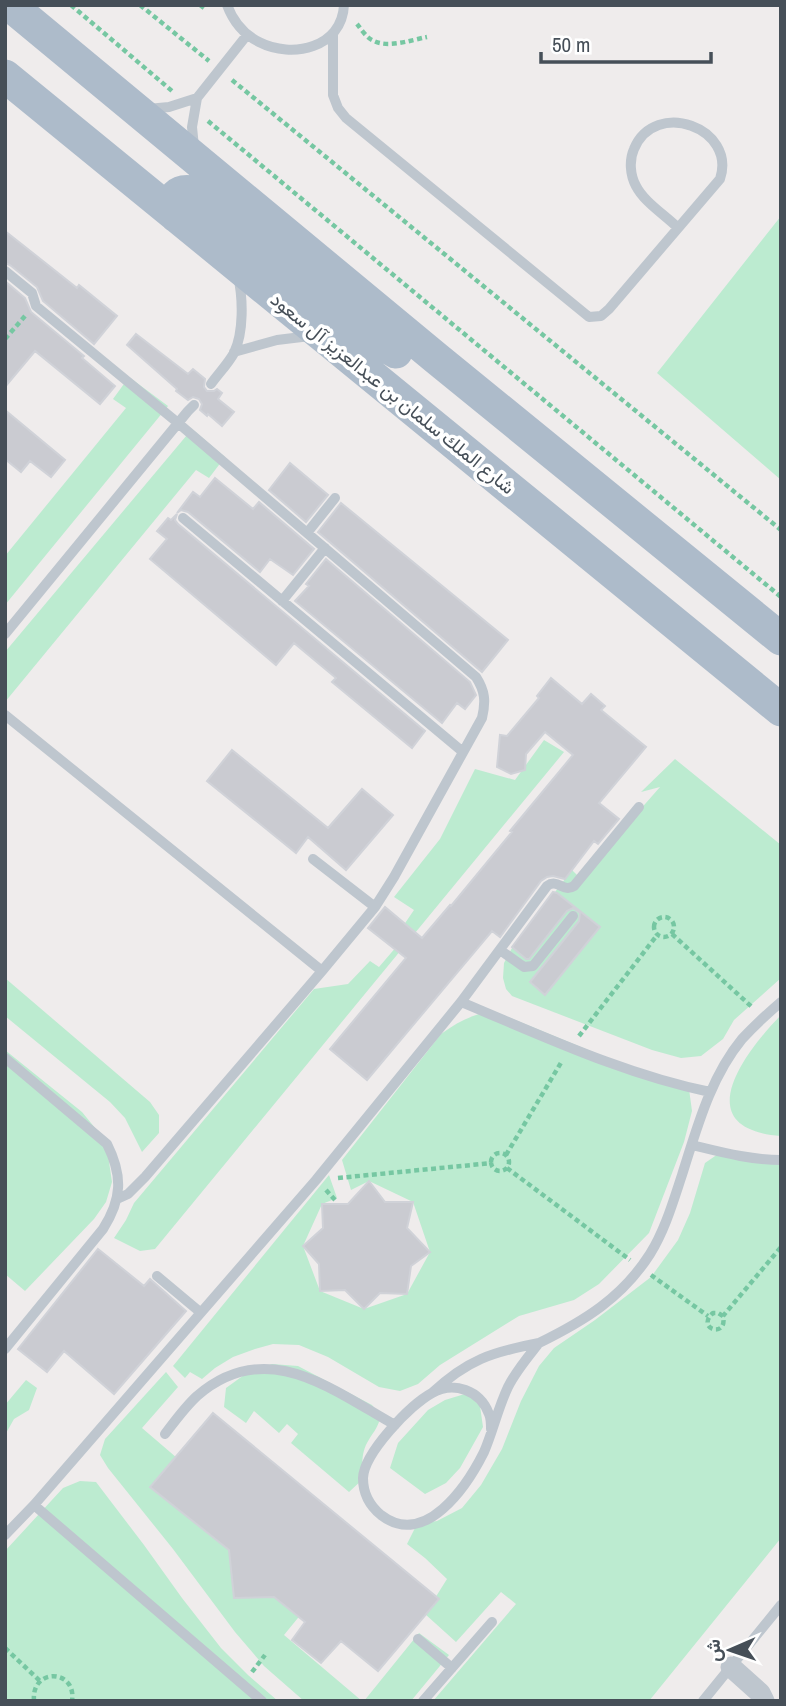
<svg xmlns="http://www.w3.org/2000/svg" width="786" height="1706" viewBox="0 0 786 1706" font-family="'Archivo Narrow',Vazirmatn,sans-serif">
	<rect width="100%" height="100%" fill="#efecec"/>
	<!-- green -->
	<path fill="#bcebd0" d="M781,216V480L657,373Z
		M129,377L168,406L5,605V556L126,408L113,399Z
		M192,429L225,457L209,478L196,470L5,702V652Z
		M544,740L564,752L155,1249L140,1251L114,1238L126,1220L134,1203L314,989L348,984L370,961L379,967L403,939L397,935L414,910L394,897L440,839L475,769L515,780Z
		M675,759L781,845V978L734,1020L723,1039L701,1056L681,1058L652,1050L512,996L506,989L503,978L504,963L512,948L572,870L580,878L660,787L641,792Z
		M5,978L150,1102L159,1115V1133L142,1152L125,1118L110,1102L5,1016Z
		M483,1013H498L622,1064L689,1089L692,1111L684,1142L649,1233L599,1284L574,1300L519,1316L440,1365L418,1384L400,1391L379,1387L328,1357L299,1345L273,1344L255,1349L233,1357L215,1368L202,1379L190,1372L185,1378L173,1366L329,1175L337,1198L322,1204L303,1246L320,1291L364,1309L407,1294L430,1252L413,1202L369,1181L351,1190L342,1160L441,1034C455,1024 467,1017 483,1013Z
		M781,1015V1136C687,1129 744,1053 781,1015Z
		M5,1050L82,1112L100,1134L108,1155L112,1182L106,1202L94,1219L25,1291L5,1274Z
		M718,1154L781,1158V1538L649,1701H433L516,1604L501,1592L456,1642L425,1614L447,1579L425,1558L407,1544L417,1524L437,1521L462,1508L481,1485L502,1449L521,1401L539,1366L554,1348L595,1320L651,1277L678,1240L690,1213L705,1163Z
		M272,1364L298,1366L372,1405L381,1416C377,1430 373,1432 367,1443C361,1454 362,1467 363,1479L349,1492L291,1443L298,1434L287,1424L279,1433L254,1411L246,1423L224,1407L226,1388L244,1375Z
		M166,1372L178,1387L142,1428L177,1458L302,1613L284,1635L362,1701H304L264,1666L235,1632L173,1549L108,1468L100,1455L105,1439Z
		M26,1380L37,1388L29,1410L14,1419L5,1435V1405Z
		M468,1393L480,1406L483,1427L460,1468L446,1483L425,1494L390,1468L398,1443L428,1410L445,1400Z
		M80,1481L96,1482L144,1545L182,1598L221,1648L248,1675L278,1701H5V1551L63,1488Z
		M419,1633L449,1655L411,1701H364Z"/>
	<!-- building -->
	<path fill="#cacbd1" stroke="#d0d2d8" stroke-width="2" d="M5,231L77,288L79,285L117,316L94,344L43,301L37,287L10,265L5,263Z
		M5,281L25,298L31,312L84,356L82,358L115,386L100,404L35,351L5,387Z
		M136,334L188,374L193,369L205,379L204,387L207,391H214L217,389L222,393L218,399L234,412L222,426L208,414L207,416L200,410L202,404L199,399L193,397L188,400L176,391L177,389L127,345Z
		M5,410L65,460L51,477L30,461L21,472L5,459Z
		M290,463L328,495L306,522L269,490Z
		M215,478L253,509L259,502L314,549L293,575L270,559L260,572L188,512L181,510L177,513L193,492L200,497Z
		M341,503L508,640L482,672L318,532Z
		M177,514L175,520L178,524L425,731L412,748L332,682L336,678L294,643L276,665L150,559L167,539L157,531L168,518L171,520Z
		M326,559L470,682L476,695L465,709L457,703L442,723L295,601L309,586L306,584Z
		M551,678L582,704L591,694L605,706L601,710L646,747L599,803L619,819L598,844L594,841L565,879L553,876L547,877L541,881L500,937L492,931L367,1080L330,1049L406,958L368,928L385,907L422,938L450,905L451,906L512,832L510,831L573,755L545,732L526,754L525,770L511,774L497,767L500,735L507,736L539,698L537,696Z
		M232,750L328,828L362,789L393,815L346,870L308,837L296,853L207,781Z
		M553,892L557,893L600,927L545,995L530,982L579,921L580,913L573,908L567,911L529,959H526L512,947Z
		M369,1181L385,1202H413L407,1228L430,1252L411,1266L407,1294L380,1293L364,1309L345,1290L320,1291L319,1264L303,1246L323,1228L322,1204H348Z
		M98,1249L144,1286L150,1279L186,1311L114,1394L64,1351L47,1372L18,1349Z
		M213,1413L439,1599L378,1671L341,1641L321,1663L292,1640L305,1622L274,1597L234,1598L229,1550L150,1487Z"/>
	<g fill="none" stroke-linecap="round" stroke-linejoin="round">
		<!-- path -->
		<path stroke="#76c7a2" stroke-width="4.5" stroke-dasharray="5 3.5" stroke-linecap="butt" d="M71,5L172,91
			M140,5L209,61
			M200,5L204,8
			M357,24C361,29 366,37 372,40C387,49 411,40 427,37
			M232,80L781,530
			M208,121L781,597
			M5,339L25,316
			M654 927a10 10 0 1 1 20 0a10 10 0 1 1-20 0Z
			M672,934L753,1008
			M579,1036L658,934
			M491 1162a9 9 0 1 1 18 0a9 9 0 1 1-18 0Z
			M506,1155L562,1061
			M507,1168L630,1260
			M338,1178L492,1163
			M326,1190L335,1200
			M651,1275L708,1316
			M723,1316L718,1313H713C695,1329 728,1339 723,1316L781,1247
			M5,1648L40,1681
			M252,1672L265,1655
			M34,1701C31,1667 77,1669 72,1701"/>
		<!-- service -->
		<path stroke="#bec6ce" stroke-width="10" d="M227,5C233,21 243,34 259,42C292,59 342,48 344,5
			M333,33V95L338,108L346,118L589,317L601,316L609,309L720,179C737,128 655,98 634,149C629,160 630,175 636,186C644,202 665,215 678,228
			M148,109L169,107L197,98
			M194,147L192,127L197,98L247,35
			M5,271L32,293L36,306L178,423L476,677C485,691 486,701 482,718L394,877L375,907L322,971L145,1177L128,1194L117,1199
			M234,352L277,340L310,336
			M211,384C218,374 228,364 234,353C244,332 243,298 238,276
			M183,518L463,752
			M307,533L335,498
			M282,601L325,548
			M5,634L188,411L194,405
			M5,715L322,971
			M313,859L375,907
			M500,950L524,967L533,966L573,916
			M461,1002C543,1036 623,1074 710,1092
			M5,1058L107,1144C123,1176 122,1199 103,1229L5,1349
			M692,1145C721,1152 750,1160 781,1160
			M157,1276L200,1312
			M539,1343C584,1321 622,1298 650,1254C665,1230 673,1202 682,1175C697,1128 710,1078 742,1039C754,1026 767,1014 781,1002
			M432,1393C467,1360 492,1352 539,1343C528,1357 516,1371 508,1387C498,1408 493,1431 484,1452C467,1486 425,1549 381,1515C370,1506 363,1493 363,1478C364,1453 410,1405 432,1393C454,1381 480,1390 489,1414C491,1418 491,1424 491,1429
			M165,1434C175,1421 185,1407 197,1396C266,1336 331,1389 395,1425
			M34,1505L262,1701
			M5,1535L34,1505L316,1180L461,1002L547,886C558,878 563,893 574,886L639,807
			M418,1639L452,1668
			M423,1701L492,1622
			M703,1701L781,1605"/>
		<!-- minor -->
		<path stroke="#bec6ce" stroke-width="21" d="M731,1667L760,1693L764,1701"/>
		<!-- primary -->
		<path stroke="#adbbca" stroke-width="33" d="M10,5L436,358L781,639
			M5,76L781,710
			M176,216C168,197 178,188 197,193L381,343L396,352"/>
	</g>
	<g text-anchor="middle" stroke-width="7" stroke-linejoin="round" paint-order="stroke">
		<!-- street labels -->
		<g font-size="19" fill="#464f58" stroke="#fff">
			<text transform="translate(393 393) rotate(39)" y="7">شارع الملك سلمان بن عبدالعزيز آل سعود</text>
		</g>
	</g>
	<!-- border -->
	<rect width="786" height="1706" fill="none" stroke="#464f58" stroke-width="14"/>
	<!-- north arrow -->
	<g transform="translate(730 1650) rotate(268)" stroke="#ffffff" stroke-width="5" paint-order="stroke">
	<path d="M0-5L12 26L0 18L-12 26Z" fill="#464f58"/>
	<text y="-10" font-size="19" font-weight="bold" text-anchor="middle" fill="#464f58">ش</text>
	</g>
	<!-- scale -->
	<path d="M541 52v10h170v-10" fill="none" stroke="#464f58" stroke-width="3.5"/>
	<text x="552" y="52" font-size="21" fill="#464f58" stroke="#ffffff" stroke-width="5" paint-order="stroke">50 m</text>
</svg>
